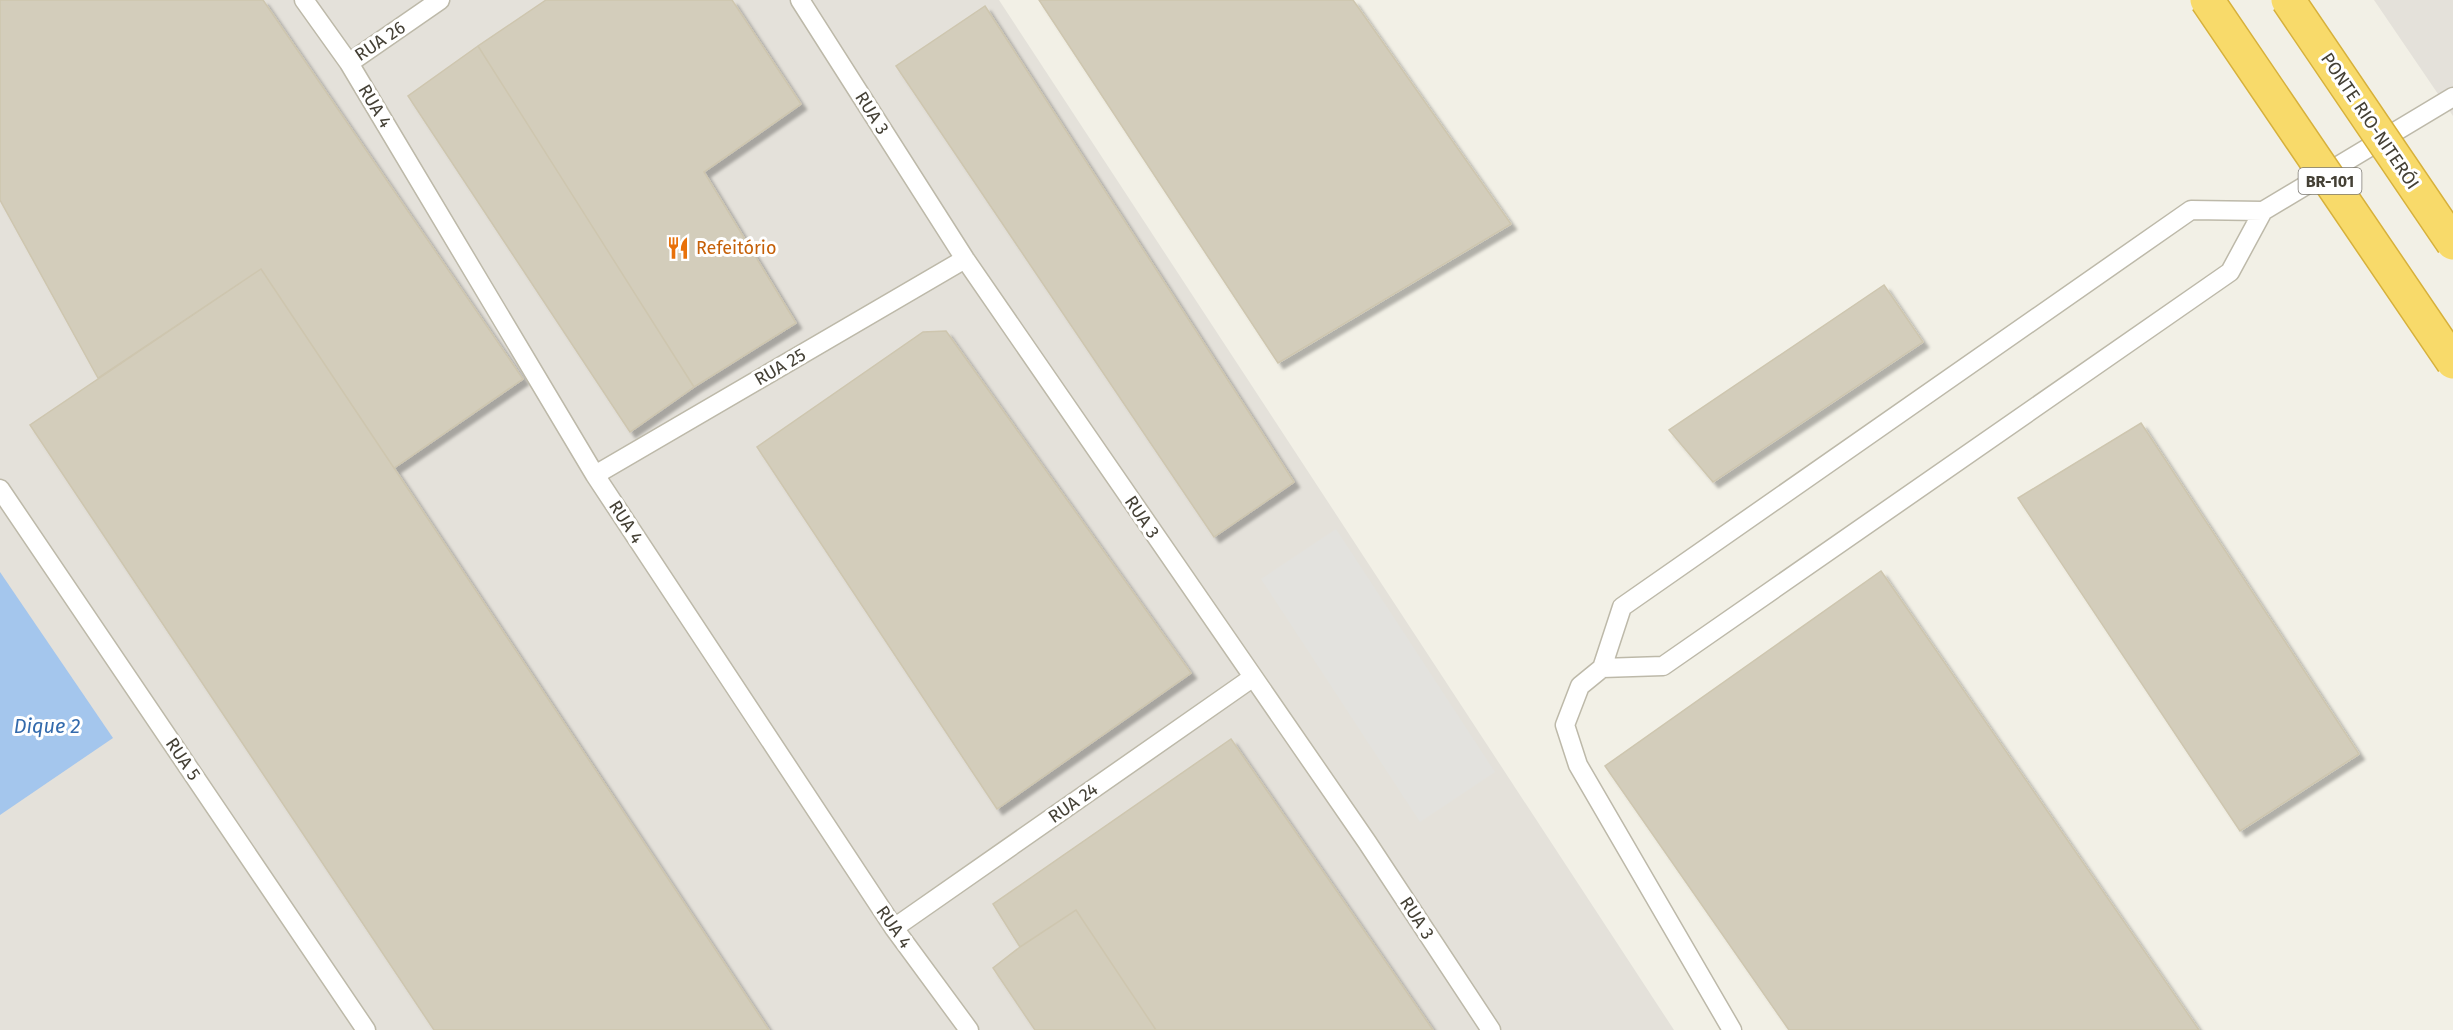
<svg xmlns="http://www.w3.org/2000/svg" width="2453" height="1030" viewBox="0 0 2453 1030" font-family="'Fira Sans',sans-serif">
	<defs>
		<filter id="shadow"><feDropShadow dx="5.5" dy="5.5" stdDeviation="1.5" flood-color="#0004"/></filter>
	</defs>
	<rect width="100%" height="100%" fill="#f2f0e6"/>
	<!-- industrial -->
	<path fill="#e4e1da" d="M0,0H999L1674,1030H0Z
		M2374,0H2453V116Z"/>
	<!-- parking -->
	<path fill="#e3e2de" d="M1336,529L1495,772L1420,822L1261,579Z"/>
	<!-- water -->
	<path fill="#a4c6ed" d="M0,572L113,738L0,815Z"/>
	<!-- building -->
	<path fill="#d3cdbb" stroke="#cec6af" stroke-width="1.5" filter="url(#shadow)" d="M0,0H263L523,379L394,468L261,269L98,378L0,200Z
		M546,0H732L801,104L704,172L796,323L694,387L478,46Z
		M1039,0H1353L1511,224L1278,363Z
		M985,6L1294,482L1214,537L896,66Z
		M478,46L694,387L630,432L408,96Z
		M261,269L394,468L769,1030H434L30,425Z
		M1884,285L1923,342L1713,482L1669,430Z
		M946,331L1191,673L997,809L757,447L923,332Z
		M2141,423L2359,754L2240,831L2018,498Z
		M1881,571L2199,1030H1789L1605,766Z
		M1231,739L1345,903L1433,1030H1156L1076,910L1020,947L993,904Z
		M1076,910L1156,1030H1035L993,968L1020,947Z"/>
	<g fill="none" stroke-linecap="round" stroke-linejoin="round">
		<!-- lane casing -->
		<g stroke="#bdb9a9" stroke-width="21">
			<path id="lane" d="M304,0L349,63L595,475L894,928L969,1030
				M800,0L965,259L1367,842L1491,1030
				M349,63L440,0
				M595,475L965,259
				M0,489L366,1030
				M1602,668L1663,666L2230,272L2263,211L2453,97
				M894,928L1252,678
				M1732,1030L1578,765L1565,725L1580,686L1602,668L1622,607L2191,210L2263,211"/>
		</g>
		<!-- lane -->
		<use href="#lane" stroke="#fff" stroke-width="18"/>
		<!-- highway-bridge casing -->
		<g stroke="#d7b13b" stroke-width="36" stroke-linecap="butt">
			<path id="highway-bridge" d="M2207,0L2453,362
				M2288,0L2453,243"/>
		</g>
		<!-- highway-bridge -->
		<use href="#highway-bridge" stroke="#f8da6a" stroke-width="33"/>
	</g>
	<!-- icons -->
	<defs>
		<g id="restaurant-bare" transform="scale(1.8)"><path d="M-5-6h1v4h1v-4h1v4h1v-4h1v5L-1.5 .5V6h-2V.5L-5-1ZM5-6V6H3V1.5H1.5Q1.5-4 5-6Z" fill="#e8710a" stroke="#fff" stroke-width="2.5" paint-order="stroke"/></g>
	</defs>
	<g fill-rule="evenodd">
		<use href="#restaurant-bare" x="678" y="248"/>
	</g>
	<g text-anchor="middle" stroke-width="6" stroke-linejoin="round" paint-order="stroke">
		<!-- shield labels -->
		<rect fill="#fff" stroke="#7c7972" stroke-width="1.5" x="2298.5" y="168" width="63" height="26" rx="4.5"/>
		<g font-size="16" font-weight="bold" fill="#444035">
			<text x="2330" y="187">BR-101</text>
		</g>
		<!-- street labels -->
		<g font-size="18" fill="#444035" stroke="#fff">
			<text transform="translate(380 41) rotate(-34)" y="6">RUA 26</text>
			<text transform="translate(375 106) rotate(59)" y="6">RUA 4</text>
			<text transform="translate(872 113) rotate(58)" y="6">RUA 3</text>
			<text transform="translate(2370 121) rotate(56)" y="6">PONTE RIO-NITERÓI</text>
			<text transform="translate(780 367) rotate(-30)" y="6">RUA 25</text>
			<text transform="translate(1142 517) rotate(56)" y="6">RUA 3</text>
			<text transform="translate(626 522) rotate(57)" y="6">RUA 4</text>
			<text transform="translate(183 759) rotate(56)" y="6">RUA 5</text>
			<text transform="translate(1073 803) rotate(-35)" y="6">RUA 24</text>
			<text transform="translate(1417 918) rotate(57)" y="6">RUA 3</text>
			<text transform="translate(894 927) rotate(55)" y="6">RUA 4</text>
		</g>
		<!-- food labels -->
		<g font-size="18" fill="#c56008" stroke="#fff" text-anchor="start">
			<text x="696" y="254">Refeitório</text>
		</g>
		<!-- water labels -->
		<g font-size="20" font-style="italic" fill="#336aac" stroke="#fff">
			<text x="47" y="733">Dique 2</text>
		</g>
	</g>
</svg>
